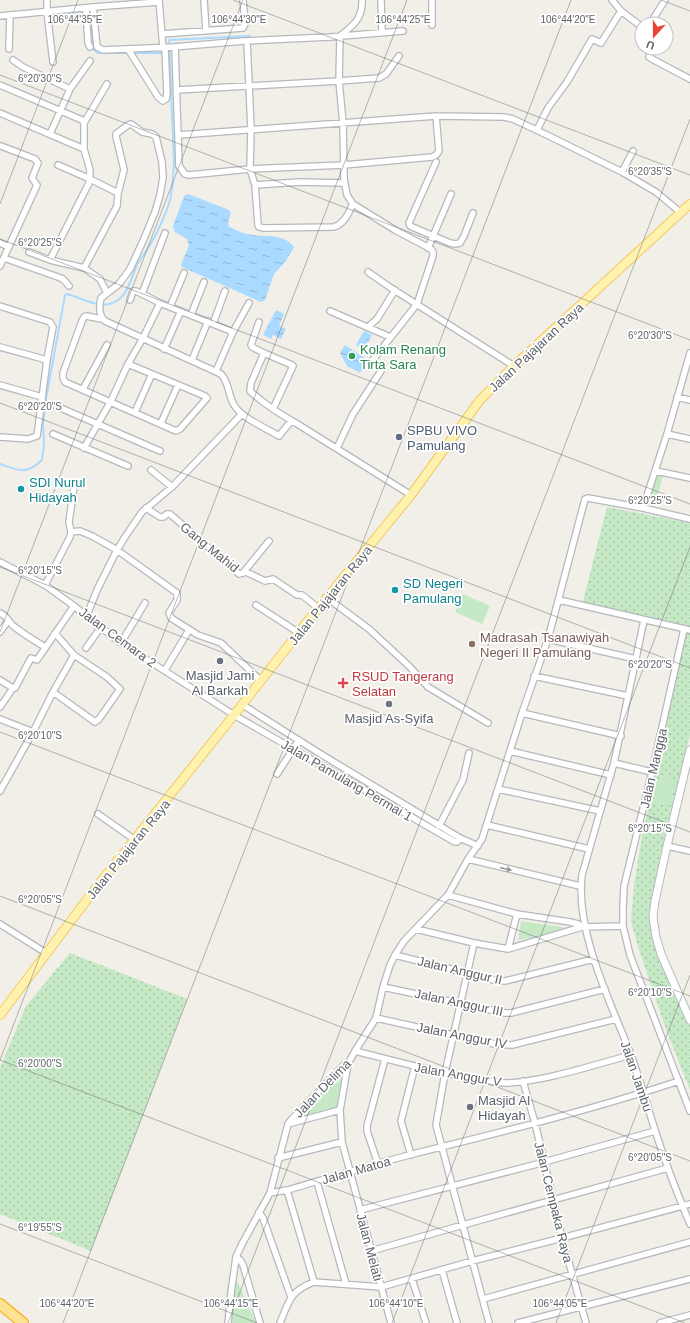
<svg xmlns="http://www.w3.org/2000/svg" width="690" height="1323" viewBox="0 0 690 1323" font-family="Arial,sans-serif">
	<defs>
		<pattern id="grass-dots" width="8" height="8" patternUnits="userSpaceOnUse"><rect width="8" height="8" fill="#c5e8c5"/><path d="M2 2h.1M6 6h.1" fill="none" stroke="#a3c0a4" stroke-width="1.8" stroke-linecap="round"/></pattern>
		<pattern id="water-ripples" width="26" height="14" patternUnits="userSpaceOnUse"><rect width="26" height="14" fill="#aadaff"/><path d="M2 4q2-2 4 0t4 0M15 11q2-2 4 0t4 0" fill="none" stroke="#8eb4d2"/></pattern>
	</defs>
	<rect width="100%" height="100%" fill="#f1efe8"/>
	<!-- grass -->
	<path fill="url(#grass-dots)" d="M607,507L690,523V735L662,847L653,894V927L690,1019V1090L667,1032L638,947L631,921L634,885L642,836L656,774L683,628L582,605Z
		M70,953L187,999L91,1251L0,1214V1068L26,1006Z"/>
	<!-- green -->
	<path fill="#c5e8c5" d="M656,471L664,473L653,510L643,508Z
		M463,594L490,606L482,624L455,612Z
		M660,775L676,779L669,806L653,802Z
		M521,921L575,929L518,940Z
		M348,1064L340,1110L290,1121Z
		M237,1281L256,1323H225L227,1287Z"/>
	<!-- water -->
	<path fill="url(#water-ripples)" d="M188,194L229,210L231,213L228,223L229,227C235,229 241,233 247,234C263,238 283,232 294,247L286,261L274,274L265,300L261,302L182,267L181,265L189,245L187,239L175,232L173,226L184,196Z
		M276,310L284,314L279,326L286,329L281,339L273,335L271,339L263,335Z
		M364,331L372,335L364,350L356,345Z
		M345,345L368,360L360,373L347,366L340,353Z"/>
	<g fill="none" stroke-linecap="round" stroke-linejoin="round">
		<!-- stream -->
		<path stroke="#aadaff" stroke-width="2" d="M44,0V7
			M53,14L90,11L94,50L98,53H164
			M0,464C20,471 26,475 42,460L44,445L43,424L46,399L65,295L67,294C80,297 95,307 109,304C129,299 130,278 138,263C141,258 145,253 148,248C156,236 166,214 170,200C173,188 173,176 174,164L169,40L250,36"/>
		<!-- street casing -->
		<g stroke="#b5b8bc" stroke-width="8">
			<path id="street" d="M47,0V12L53,62
				M159,0L163,48
				M204,0L206,31
				M381,0L382,32
				M432,0V25
				M612,0L621,11L642,27
				M93,7L97,47L103,50L173,47L244,41L330,37L403,31
				M86,8L88,43L90,47
				M0,16L93,7L159,2
				M650,24L665,0
				M162,34L243,28L245,24L243,0
				M247,41L251,129L250,169L255,185L258,225L259,227L264,228L334,227C345,223 348,214 353,204
				M175,47L179,166L185,174L189,175L250,169L344,165L432,157L436,155L439,151L436,116
				M652,48L649,57L652,59L690,79
				M9,49L10,15
				M128,49L158,97L163,101L166,99L167,93L165,48
				M13,60L23,67L70,89
				M0,85L82,120L84,123V149L90,170L89,183L50,260
				M177,90L339,81L379,78L386,74L399,56
				M0,113L84,149
				M84,123L107,84
				M537,130L548,108L567,82L592,39L601,43L621,11
				M50,134L70,89L90,61
				M179,135L436,116L504,117L513,119L547,135L622,172L656,192L680,212
				M436,162L409,223L410,226L450,243L455,244L460,243L464,236L473,213
				M58,165L90,179L118,193
				M622,172L633,151
				M255,185L300,182L344,183
				M0,243L9,247
				M428,248L451,194
				M29,252L50,260L84,268L100,279L107,293
				M4,258L58,277L63,279L69,286
				M0,266L37,185L32,178L38,163L35,159L1,146
				M84,268L117,206L118,193L124,170L116,136V134L128,125L131,124L142,132L152,134L156,137L162,162L163,177L160,195L155,212L143,241L130,269L119,284L101,298C99,306 99,316 105,321L221,374C229,383 228,393 233,403C239,417 266,428 279,436L291,421
				M368,272L391,288L514,366
				M142,294L165,233
				M130,300L133,291H136L160,303L233,332
				M0,306L50,322L53,327L47,360L37,436L28,439L0,437
				M170,307L184,273
				M330,311L390,337
				M191,315L204,282
				M102,319L86,316L84,317L82,321L63,373V378L65,382L176,431L180,429L207,398L205,396L128,364
				M259,322L251,345L252,347L264,353
				M213,324L225,291
				M368,327L377,319L395,290
				M0,347L47,360
				M164,349L181,311
				M192,360L208,321
				M216,371L233,332L249,303
				M0,385L42,397
				M83,389L107,345
				M677,397L690,400
				M56,406L160,451
				M273,409L293,366L292,365L264,353L251,383L250,391C265,405 282,415 299,425L411,495
				M135,412L152,374
				M161,423L178,385
				M53,434L128,466
				M667,434L690,439
				M84,448L111,401L128,364L143,338L160,303
				M337,448L353,414L381,371L380,367L372,361L417,304L433,256V252L431,249L395,230L353,204L347,195L344,179L343,123L339,81L340,36C353,26 363,18 362,0
				M151,470L172,487
				M656,471L690,478
				M146,508L160,517H163L167,514H170L239,574L246,572L265,581L273,579L297,595H302L318,608
				M643,508L667,434L690,353
				M71,532L69,522L74,486
				M0,562L45,585L74,606L121,643L234,715L455,842H457L460,838
				M243,573L269,541
				M45,585L70,537L71,532L80,531L92,536L117,550L177,593V600L169,613L171,618L198,635L221,643L261,681
				M326,597L369,629L409,666L428,687L488,723
				M559,600L690,630
				M256,605L299,633
				M0,613C9,617 8,623 16,628C25,635 35,641 45,647
				M87,615L97,590L117,550L125,537L142,512L172,487L242,414
				M644,620L614,763L582,875C575,932 611,1003 631,1055C640,1080 647,1105 655,1130C665,1162 677,1193 690,1224
				M684,629L652,772L624,886L623,909V926L630,955L690,1111
				M0,632L8,621
				M548,639L636,659
				M121,643L145,603
				M86,648L101,627
				M165,670L189,630
				M534,676L628,696
				M0,680L13,688
				M53,692L95,722L99,719L120,689L107,677L74,655L55,633
				M243,705L319,753L460,838L478,846
				M0,707L13,688H15L31,658L37,660L74,606
				M522,713L621,736
				M0,719L33,732
				M510,751L611,775
				M614,763L652,772
				M277,774L299,740
				M498,789L600,811
				M0,791L33,732L53,692L74,655
				M98,814L135,840
				M487,825L589,849
				M439,826L463,780L469,753
				M667,846L690,851
				M468,859L580,886
				M448,895L517,914L570,922L578,924L582,927
				M0,924L46,953
				M416,929L474,943L508,949L582,927L623,926
				M474,943L445,1073L436,1125L489,1323
				M508,949L517,914
				M395,955L494,980L505,981L594,959
				M383,987L505,1013H511L605,989
				M376,1018L494,1044L512,1045L616,1019
				M355,1051C391,1060 428,1070 464,1077C478,1079 493,1083 507,1083C546,1081 593,1065 631,1055
				M348,1064L340,1110L342,1142L391,1323
				M523,1081L535,1123L562,1238L586,1323
				M288,1124L340,1110
				M411,1155L401,1121L415,1066
				M278,1158L342,1142
				M378,1164L367,1131V1126L385,1059
				M317,1182L346,1284
				M287,1190L314,1282
				M270,1193L287,1190C329,1178 371,1165 413,1154C502,1132 591,1110 679,1081
				M360,1210L537,1164L655,1131
				M259,1212L263,1218L291,1297
				M371,1251L463,1225L668,1168
				M236,1257L240,1260L243,1265L260,1323
				M442,1270L457,1323
				M412,1279L426,1323
				M483,1299L690,1242
				M228,1323L231,1293L236,1257L242,1244L270,1193L288,1124L291,1120L344,1065L348,1064L355,1051L376,1018L383,987L390,965L395,955L404,941L448,895L468,859L482,839L522,713L548,639L585,499L588,498L643,508L690,519
				M280,1323C289,1301 290,1291 314,1282L381,1287L476,1260L562,1238L690,1204
				M518,1323L690,1279
				M660,1323L690,1315"/>
		</g>
		<!-- secondary casing -->
		<g stroke="#b6babf" stroke-width="9">
			<path id="secondary" d="M690,750L667,846L655,901L653,917L656,937L661,954L690,1020"/>
		</g>
		<!-- primary casing -->
		<g stroke="#f2c960" stroke-width="10">
			<path id="primary" d="M0,1015L95,889L234,715L307,622L411,495L480,400L514,366L690,204"/>
		</g>
		<!-- highway casing -->
		<g stroke="#f9ab00" stroke-width="12">
			<path id="highway" d="M0,1304L23,1323"/>
		</g>
		<!-- street -->
		<use href="#street" stroke="#fff" stroke-width="5.5"/>
		<!-- secondary -->
		<use href="#secondary" stroke="#fff" stroke-width="7"/>
		<!-- primary -->
		<use href="#primary" stroke="#fff2af" stroke-width="8"/>
		<!-- highway -->
		<use href="#highway" stroke="#fde293" stroke-width="10"/>
	</g>
	<!-- one-way arrows -->
	<defs><path id="oneway-solid" d="M-6-.8H1V-3.2L6.5 0L1 3.2V.8H-6Z"/></defs>
	<use fill="#979a9d" href="#oneway-solid" transform="translate(506 869) rotate(13)"/>
	<!-- ticks -->
	<path fill="none" stroke="#5f6368" stroke-width="1" stroke-opacity="0.45" d="M233,0L690,175M661,0L690,11M0,75L690,340M0,204L78,0M0,239L690,504M0,403L690,668M0,567L690,832M0,632L243,0M0,732L690,996M0,896L690,1161M0,1060L407,0M0,1060L685,1323M0,1224L257,1323M63,1323L571,0M228,1323L690,119M392,1323L690,547M556,1323L690,975"/>
	<!-- markers -->
	<circle fill="#2e9e5b" stroke="#fff" stroke-width="1.5" cx="352" cy="356" r="4"/>
	<circle fill="#5c6f8a" stroke="#fff" stroke-width="1.5" cx="399" cy="437" r="4"/>
	<g fill="#0f9aa8" stroke="#fff" stroke-width="1.5">
		<circle cx="21" cy="489" r="4"/>
		<circle cx="395" cy="590" r="4"/>
	</g>
	<circle fill="#8d6e63" stroke="#fff" stroke-width="1.5" cx="472" cy="644" r="4"/>
	<g fill="#6b7280" stroke="#fff" stroke-width="1.5">
		<circle cx="220" cy="661" r="4"/>
		<circle cx="389" cy="704" r="4"/>
		<circle cx="470" cy="1107" r="4"/>
	</g>
	<path fill="#e0444e" stroke="#fff" stroke-width="1.5" d="M341 677h4v4h4v4h-4v4h-4v-4h-4v-4h4z"/>
	<g text-anchor="middle" stroke-width="3.5" stroke-linejoin="round" paint-order="stroke">
		<!-- street labels -->
		<g font-size="13" fill="#5f6368" stroke="#fff">
			<text transform="translate(536 347) rotate(-43)" y="5">Jalan Pajajaran Raya</text>
			<text transform="translate(210 547) rotate(39)" y="5">Gang Mahid</text>
			<text transform="translate(330 595) rotate(-51)" y="5">Jalan Pajajaran Raya</text>
			<text transform="translate(118 637) rotate(36)" y="5">Jalan Cemara 2</text>
			<text transform="translate(653 768) rotate(-77)" y="5">Jalan Mangga</text>
			<text transform="translate(347 780) rotate(30)" y="5">Jalan Pamulang Permai 1</text>
			<text transform="translate(128 849) rotate(-51)" y="5">Jalan Pajajaran Raya</text>
			<text transform="translate(460 970) rotate(13)" y="5">Jalan Anggur II</text>
			<text transform="translate(459 1002) rotate(12)" y="5">Jalan Anggur III</text>
			<text transform="translate(462 1035) rotate(11)" y="5">Jalan Anggur IV</text>
			<text transform="translate(458 1074) rotate(10)" y="5">Jalan Anggur V</text>
			<text transform="translate(637 1076) rotate(71)" y="5">Jalan Jambu</text>
			<text transform="translate(322 1088) rotate(-46)" y="5">Jalan Delima</text>
			<text transform="translate(356 1170) rotate(-16)" y="5">Jalan Matoa</text>
			<text transform="translate(554 1202) rotate(76)" y="5">Jalan Cempaka Raya</text>
			<text transform="translate(370 1247) rotate(75)" y="5">Jalan Melati</text>
		</g>
		<!-- leisure labels -->
		<g font-size="13" fill="#27864d" stroke="#fff" text-anchor="start">
			<text x="360" y="354">Kolam Renang<tspan x="360" dy="15">Tirta Sara</tspan></text>
		</g>
		<!-- service labels -->
		<g font-size="13" fill="#4e5e75" stroke="#fff" text-anchor="start">
			<text x="407" y="435">SPBU VIVO<tspan x="407" dy="15">Pamulang</tspan></text>
		</g>
		<!-- culture labels -->
		<g font-size="13" fill="#0d838f" stroke="#fff" text-anchor="start">
			<text x="29" y="487">SDI Nurul<tspan x="29" dy="15">Hidayah</tspan></text>
			<text x="403" y="588">SD Negeri<tspan x="403" dy="15">Pamulang</tspan></text>
		</g>
		<!-- education labels -->
		<g font-size="13" fill="#785e54" stroke="#fff" text-anchor="start">
			<text x="480" y="642">Madrasah Tsanawiyah<tspan x="480" dy="15">Negeri II Pamulang</tspan></text>
		</g>
		<!-- worship labels -->
		<g font-size="13" fill="#5b616d" stroke="#fff">
			<text x="220" y="680">Masjid Jami<tspan x="220" dy="15">Al Barkah</tspan></text>
			<text x="389" y="723">Masjid As-Syifa</text>
			<text x="478" y="1105" text-anchor="start">Masjid Al<tspan x="478" dy="15">Hidayah</tspan></text>
		</g>
		<!-- health labels -->
		<g font-size="13" fill="#be3a42" stroke="#fff" text-anchor="start">
			<text x="352" y="681">RSUD Tangerang<tspan x="352" dy="15">Selatan</tspan></text>
		</g>
	</g>
	<g font-size="10" text-anchor="middle" fill="#5f6368" stroke="#fff" stroke-width="3.5" stroke-linejoin="round" paint-order="stroke">
		<text x="75" y="23">106°44'35"E</text>
		<text x="239" y="23">106°44'30"E</text>
		<text x="403" y="23">106°44'25"E</text>
		<text x="568" y="23">106°44'20"E</text>
		<text x="40" y="82">6°20'30"S</text>
		<text x="650" y="175">6°20'35"S</text>
		<text x="40" y="246">6°20'25"S</text>
		<text x="650" y="339">6°20'30"S</text>
		<text x="40" y="410">6°20'20"S</text>
		<text x="650" y="504">6°20'25"S</text>
		<text x="40" y="574">6°20'15"S</text>
		<text x="650" y="668">6°20'20"S</text>
		<text x="40" y="739">6°20'10"S</text>
		<text x="650" y="832">6°20'15"S</text>
		<text x="40" y="903">6°20'05"S</text>
		<text x="650" y="996">6°20'10"S</text>
		<text x="40" y="1067">6°20'00"S</text>
		<text x="650" y="1161">6°20'05"S</text>
		<text x="40" y="1231">6°19'55"S</text>
		<text x="67" y="1307">106°44'20"E</text>
		<text x="231" y="1307">106°44'15"E</text>
		<text x="396" y="1307">106°44'10"E</text>
		<text x="560" y="1307">106°44'05"E</text>
	</g>
	<!-- north arrow -->
	<g transform="translate(654 36) rotate(201)"><circle r="19" fill="#ffffff" stroke="#bfc1c3"/>
	<path d="M0-3L7 15L0 10L-7 15Z" fill="#ea4335"/>
	<text y="-6" font-size="11" font-weight="bold" text-anchor="middle" fill="#5f6368">U</text>
	</g>
</svg>
